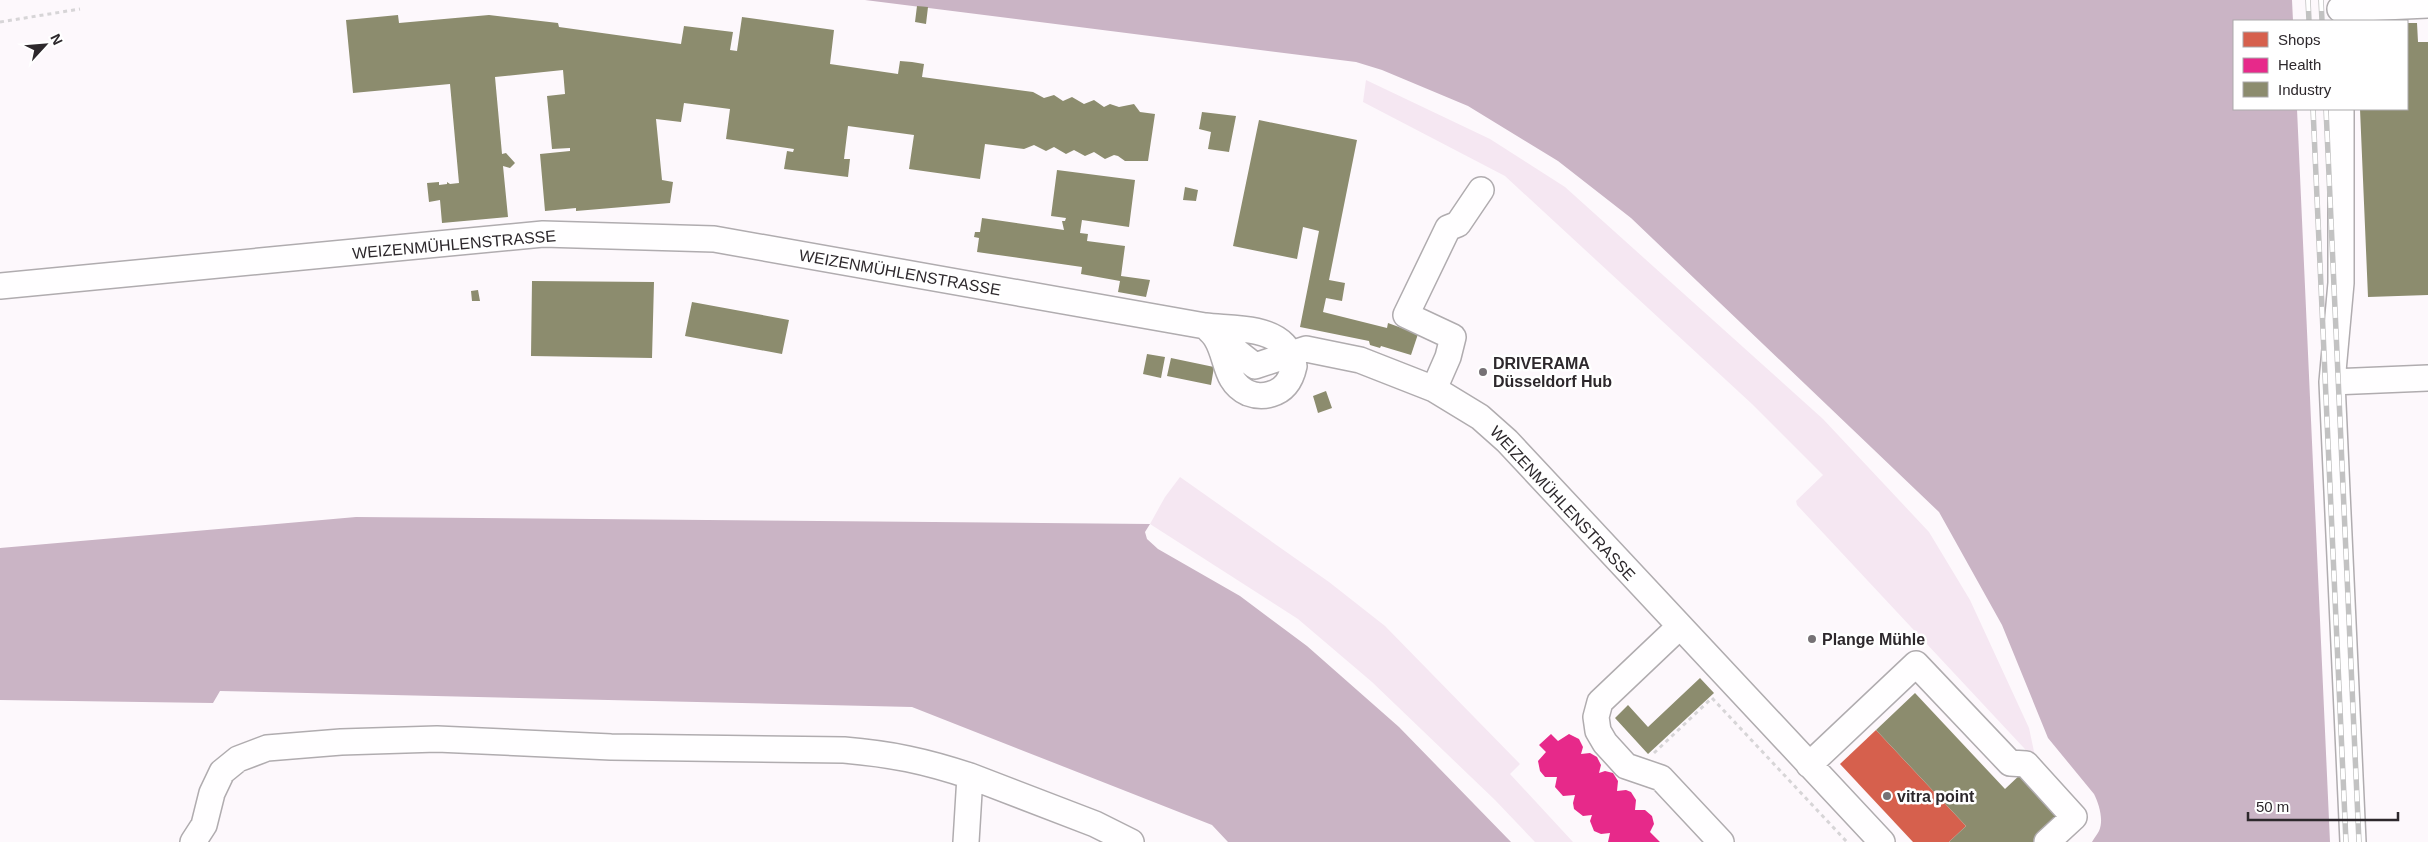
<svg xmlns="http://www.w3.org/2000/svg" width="2428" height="842" viewBox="0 0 2428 842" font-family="Helvetica,sans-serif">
	<rect width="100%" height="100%" fill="#fdf8fc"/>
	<!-- green -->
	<path fill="#f5e7f2" d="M1366,80L1490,139L1565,187L1823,419L1929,532L1970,600L2029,728L2036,761L1797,505L1796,501L1823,475L1752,404L1505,176L1363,102Z
		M1180,477L1329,582L1385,626L1520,764L1510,774L1573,842H1535L1495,800L1372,682L1298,619L1150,524L1165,497Z"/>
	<!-- water -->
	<path fill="#cab4c5" d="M865,0H2292L2293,21H2234V109H2297L2330,842H2092C2094,838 2097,835 2099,831C2104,820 2099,804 2094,794L2048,738L2002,625L1939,512L1631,218L1558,161L1468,106L1382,70L1356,62Z
		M356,517L1150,524L1145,532L1147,539L1158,549L1240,596L1307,646L1399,727L1511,842H1228L1212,825L912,707L220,691L213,703L0,700V548Z"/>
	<!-- shops -->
	<path fill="#d6604d" d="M1876,730L1966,826L1949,842H1913L1840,764Z"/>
	<!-- health -->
	<path fill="#e7298a" d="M1551,734L1558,741L1569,734L1579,739L1583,747L1581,754L1590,753L1597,757L1601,765L1599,773L1605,771L1613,773L1618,781L1617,791L1626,790L1631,792L1636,800L1635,810H1645L1652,816L1654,824L1650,832L1660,842H1608L1610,833L1601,834L1594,831L1590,821L1592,815L1583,816L1574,809L1573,803L1575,795L1563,796L1555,787L1557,777H1545L1540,771L1538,761L1546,752L1539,745Z"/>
	<!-- industry -->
	<path fill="#8c8c6e" d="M917,6L928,7L926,24L915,22Z
		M398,15L399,23L489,15L558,23L559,27L681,44L684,26L733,32L730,50L737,51L742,17L834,30L830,64L898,74L900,61L912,62L924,64L922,77L1033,92L1044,98L1054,95L1063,101L1072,97L1084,104L1094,100L1104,107L1110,104L1119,107L1134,104L1140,112L1155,114L1148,161H1125L1118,156L1114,155L1105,159L1094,152L1085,156L1074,150L1066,154L1054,147L1046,151L1034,145L1024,149L985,144L980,179L909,169L914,135L848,126L844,159H850L848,177L784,169L787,151L793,152L794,149L726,139L730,109L684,103L681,122L656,119L662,180L673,182L670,203L576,211V208L545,211L540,154L570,151V148L552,149L547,96L565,94L563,70L495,77L502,154L506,153L515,163L510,168L503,166L508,217L442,223L440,200L429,202L427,183L439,182V185L447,184V182L450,184L459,183L450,84L353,93L346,20Z
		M2407,23H2417L2418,42H2428V295L2368,297L2360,109H2407Z
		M1202,112L1236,116L1229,152L1208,149L1211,132L1199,129Z
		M1259,120L1357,140L1329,280L1345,283L1342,301L1326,298L1323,312L1387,328L1388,323L1418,334L1411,355L1381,346L1380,348L1370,345L1369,341L1300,327L1319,231L1303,227L1297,259L1233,246Z
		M1057,170L1135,180L1129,227L1082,220L1080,233L1088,234L1087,241L1125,246L1121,276L1150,280L1146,297L1118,292L1120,281L1081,274L1082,267L977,252L979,238L974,237L975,232H980L982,218L1064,230L1062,221H1065L1066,218L1051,216Z
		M1185,187L1198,190L1196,201L1183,200Z
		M532,281L654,282L652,358L531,356Z
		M478,290L480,301H472L471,291Z
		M692,302L789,320L782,354L685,336Z
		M1147,354L1165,357L1161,378L1143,374Z
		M1171,358L1214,367L1211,385L1167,376Z
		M1326,391L1332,408L1318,413L1313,396Z
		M1700,678L1714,693L1648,754L1615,718L1628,705L1648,727Z
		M1915,693L2005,789L2023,772L2064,815L2035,842H1949L1966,826L1876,730Z"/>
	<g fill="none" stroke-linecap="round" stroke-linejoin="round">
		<!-- minor casing -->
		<g stroke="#b0acaf" stroke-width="28">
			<path id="minor" d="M2340,9L2428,5
				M2341,109V283L2332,382L2428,378
				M0,286L543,234L714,239L1205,326C1229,329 1266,326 1284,345C1289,350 1291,359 1294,366C1291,380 1285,390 1271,394C1262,397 1256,396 1248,393C1224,382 1228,357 1216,338C1213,333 1209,330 1205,326
				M1213,333L1255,366L1306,349L1360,360L1434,389L1480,417L1507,441L1882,842
				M2332,382L2353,842
				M1434,389L1448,357L1453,337L1406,315L1448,228L1458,224L1481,190
				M1679,627L1600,702L1596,717L1598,731L1605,743L1626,766L1661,778L1721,842
				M1809,765L1916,664L2010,763L2026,764L2074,817L2047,842
				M193,842L204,825L212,793L222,772L238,759L267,748L341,742L437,739L611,747L844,750C891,754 925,761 970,776
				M966,842L970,776L1095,824L1131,842"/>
		</g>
		<!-- path -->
		<path stroke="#d7d5d7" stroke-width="3" stroke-dasharray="4 4" stroke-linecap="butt" d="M0,22L80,9
			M1654,753L1712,698L1847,842"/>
		<!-- minor -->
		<use href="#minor" stroke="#fffeff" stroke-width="25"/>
		<!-- rail casing -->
		<g stroke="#c2c2c2" stroke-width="5.5">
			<path id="rail" d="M2308,0L2309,21
				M2321,0L2322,21
				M2313,109L2346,842
				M2326,109L2359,842"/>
		</g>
		<!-- rail -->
		<use href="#rail" stroke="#fff" stroke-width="4" stroke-dasharray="11" stroke-linecap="butt"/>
	</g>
	<!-- markers -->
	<g fill="#767175" stroke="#fff" stroke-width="2">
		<circle cx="1483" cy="372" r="5"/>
		<circle cx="1812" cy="639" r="5"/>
		<circle cx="1887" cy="796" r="5"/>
	</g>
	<g text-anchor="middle" stroke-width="5" stroke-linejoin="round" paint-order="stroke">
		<!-- street labels -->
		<g font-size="16" fill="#2d282c" stroke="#fff">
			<text transform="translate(454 244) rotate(-5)" y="6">WEIZENMÜHLENSTRASSE</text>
			<text transform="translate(900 272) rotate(10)" y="6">WEIZENMÜHLENSTRASSE</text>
			<text transform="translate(1563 503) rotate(47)" y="6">WEIZENMÜHLENSTRASSE</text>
		</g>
		<!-- poi labels -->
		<g font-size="16" font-weight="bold" fill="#2d282c" stroke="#fff" text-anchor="start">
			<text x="1493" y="369">DRIVERAMA<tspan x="1493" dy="18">Düsseldorf Hub</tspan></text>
			<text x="1822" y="645">Plange Mühle</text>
			<text x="1897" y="802">vitra point</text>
		</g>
	</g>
	<!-- legend -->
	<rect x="2233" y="20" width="175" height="90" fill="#ffffff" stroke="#aba9ab"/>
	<rect x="2243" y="32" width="25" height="15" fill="#d6604d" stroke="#aba9ab"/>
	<text x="2278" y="45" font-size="15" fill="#2d282c">Shops</text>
	<rect x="2243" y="58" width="25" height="15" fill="#e7298a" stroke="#aba9ab"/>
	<text x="2278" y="70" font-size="15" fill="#2d282c">Health</text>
	<rect x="2243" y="82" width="25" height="15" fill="#8c8c6e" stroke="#aba9ab"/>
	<text x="2278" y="95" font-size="15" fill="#2d282c">Industry</text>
	<!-- north arrow -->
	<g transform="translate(45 45) rotate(64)" stroke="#ffffff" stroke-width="4" paint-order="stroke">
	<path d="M0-4L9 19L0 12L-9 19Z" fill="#2d282c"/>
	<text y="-8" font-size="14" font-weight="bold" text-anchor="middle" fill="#2d282c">N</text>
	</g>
	<!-- scale -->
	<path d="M2248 812v8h150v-8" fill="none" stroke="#2d282c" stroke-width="2.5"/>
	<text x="2256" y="812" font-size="15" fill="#2d282c" stroke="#ffffff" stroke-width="4" paint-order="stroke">50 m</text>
</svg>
